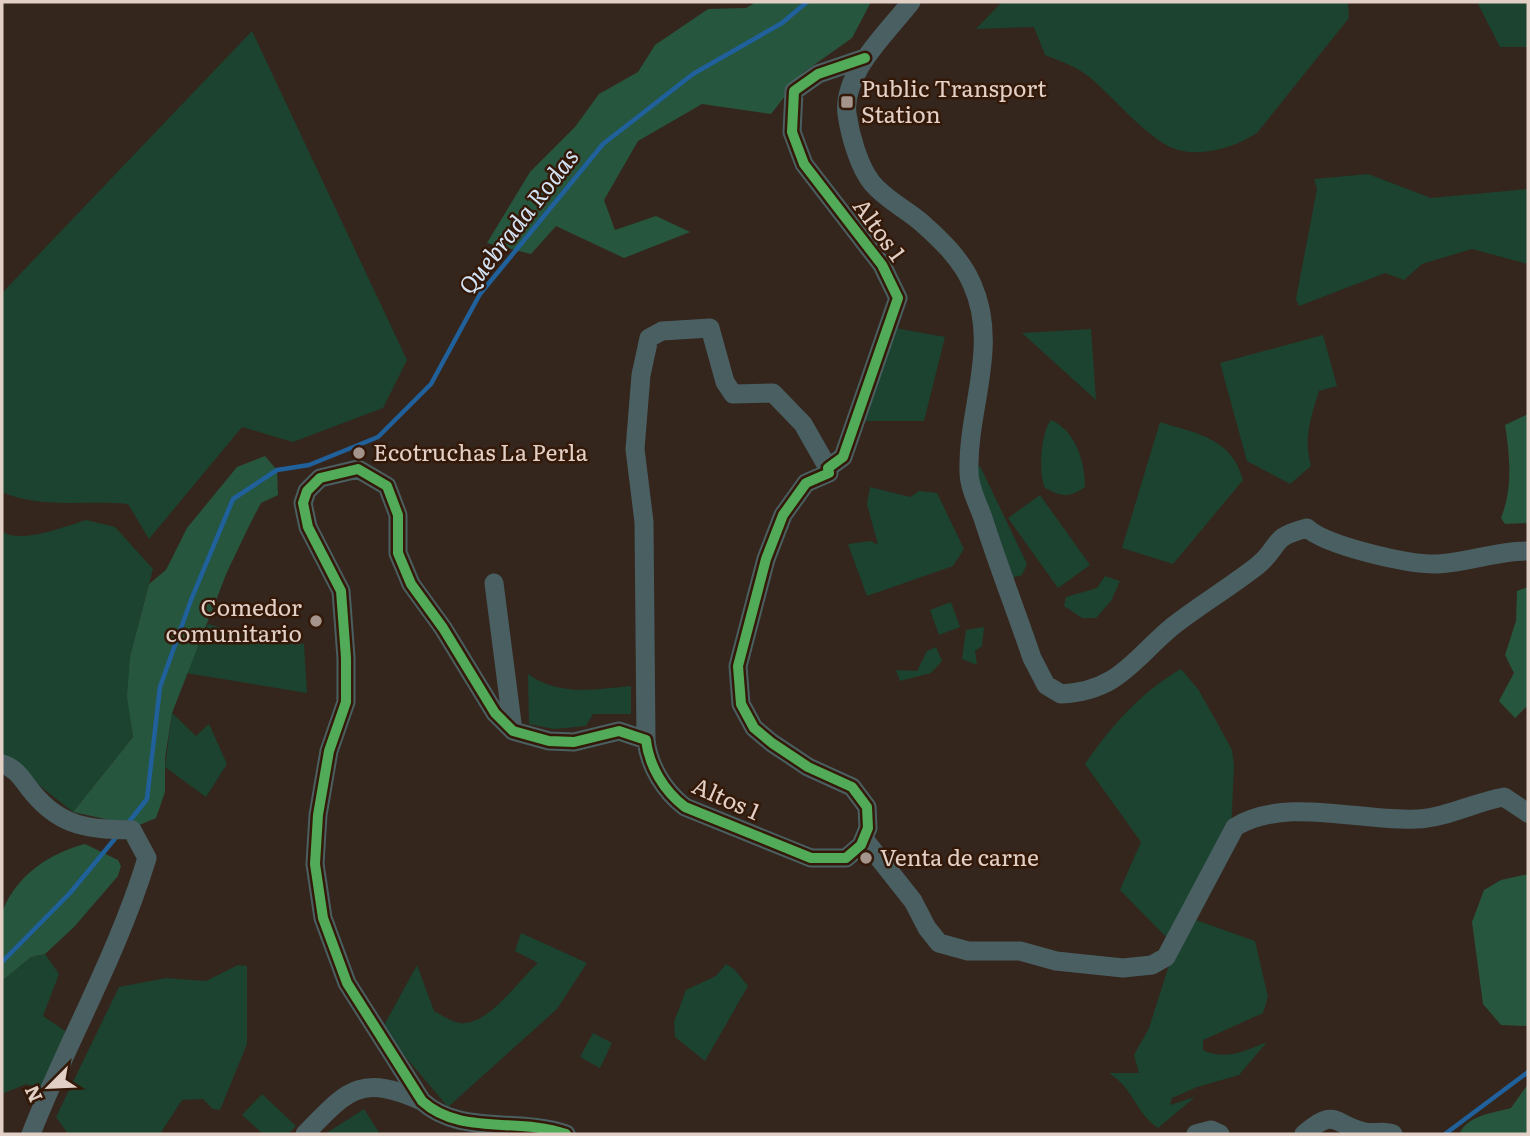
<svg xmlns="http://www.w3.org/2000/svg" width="1530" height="1136" viewBox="0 0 1530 1136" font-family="Literata,serif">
	<rect width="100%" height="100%" fill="#34261d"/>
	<!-- green -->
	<path fill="#1b432f" d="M1002,2H1348L1349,18L1257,133C1236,147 1200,158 1175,149C1147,139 1112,95 1088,76C1075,66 1060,61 1045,55L1034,27L976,29Z
		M1477,2H1528V47H1500Z
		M252,31L407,360L383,408L293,442L242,427L149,539L128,504C86,500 40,509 2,492V293Z
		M1368,174L1431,198L1528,189V264L1472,249L1422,264L1404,280L1385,273L1299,306L1296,299L1317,189L1314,179Z
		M895,328L945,337L924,421H865Z
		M1091,329L1096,400L1022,333Z
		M1323,335L1337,386L1319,391C1311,417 1303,439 1311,466L1290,484L1247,461L1220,363Z
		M1051,420C1076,431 1085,462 1085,487C1069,498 1062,497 1045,488C1038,475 1041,431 1051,420Z
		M1160,422C1197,434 1231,437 1243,480L1173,564L1122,548Z
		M980,466L1027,564L1022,575L1011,578L972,473Z
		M870,487L910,497L919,491L937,493L964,549L953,566L867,596L848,544L871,541L878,545L867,504Z
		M1040,495L1090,565L1058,588L1008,518Z
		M86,520L115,527L153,569C136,634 123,668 133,737L73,812L2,756V531C20,545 66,526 86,520Z
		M1105,576L1120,581L1111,601L1096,618H1082L1064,606L1066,597L1097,588Z
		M951,602L960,627L939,635L930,610Z
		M208,624L261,639L304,644L307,693L186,673Z
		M984,627L982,646L975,651L977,665L962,659L966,630Z
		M936,647L942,661L931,673L900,681L896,670L917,671L927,651Z
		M1181,669L1198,689L1219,726L1232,750L1234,765L1231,831L1167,938L1120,890L1141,842L1085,764C1111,726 1141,692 1181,669Z
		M528,674C560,697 594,689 631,686V714H593L586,726L554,729L529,724Z
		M172,713L196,736L209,724L227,764L206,797L165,767Z
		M1193,919L1255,941L1268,997L1263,1013L1203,1040V1050C1225,1061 1245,1051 1267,1042L1239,1075L1197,1087L1172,1098L1170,1105L1195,1097L1158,1128C1134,1111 1135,1090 1109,1073H1139L1134,1055L1149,1028L1170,962Z
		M521,933L587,963L557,1009L448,1107L382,1029L417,965L434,1011C442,1015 451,1022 460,1023C487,1027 519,980 538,963L515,951Z
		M45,954L59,974L43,1016L68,1033L46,1090L26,1084L2,1094V981L31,957Z
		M726,964L734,969L748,986L705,1061L675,1037L674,1022L686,990L716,976Z
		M238,965L247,966V1044L220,1110L213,1109L203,1099L182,1100L160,1134H68L56,1117L119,987L166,978L206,981Z
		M593,1033L612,1043L600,1068L580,1057Z
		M262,1094L296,1126L288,1134H263L242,1115Z
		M364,1109L380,1134H325Z"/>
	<!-- forest -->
	<path fill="#27563e" d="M756,2H871L852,38L804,72L771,114L702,104L638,141L604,200L615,230L656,216L690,232L624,258L556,226L531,254L487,243L530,172L575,127L599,94L638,72L655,45L708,9L746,8Z
		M1528,414V523L1505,524L1501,518C1513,488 1510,457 1505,425Z
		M265,456L277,470L278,495L261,503L250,524L227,572L172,713L165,758V792L156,818L137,826L73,812L133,737L127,697L130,657L149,584L166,570L187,528L237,467Z
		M1528,587V709L1526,707L1515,718L1499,701L1514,673L1505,655L1516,621L1517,591Z
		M85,844L118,860L121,866L118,876L74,927L45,954L31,957L2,981C2,964 0,924 3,910C17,875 50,853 85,844Z
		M1528,874V1026L1501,1025L1483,1004L1472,922L1484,890L1501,880Z
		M1528,1084V1134H1459C1468,1115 1493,1113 1511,1108Z"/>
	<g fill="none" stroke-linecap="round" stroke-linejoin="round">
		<!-- stream -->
		<path stroke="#20609b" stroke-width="4.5" d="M128,823L147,799L160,687L191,600L233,499L277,470L309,465L378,437L431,384L480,294L603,144L693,74L782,23L807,2
			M2,962L70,893L118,835
			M1445,1134L1528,1072"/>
		<!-- minor -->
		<path stroke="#4a5f62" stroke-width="19" d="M911,2C888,32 842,73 847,114C850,135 859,167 872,183C886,200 906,209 922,223C941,240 962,260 972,284C1000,346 967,409 969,472C969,487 978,504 983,518C998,565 1016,611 1032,658L1046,685L1061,694C1119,691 1133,659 1173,626C1200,605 1230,587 1257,566C1282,546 1268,538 1307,528C1327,546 1409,565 1438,564C1469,562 1497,551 1528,551
			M494,583L513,731
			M646,740L644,522L635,449L641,375L649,338L662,331L710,328L725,382L733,394L773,393L803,424L828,468
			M2,764C17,768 23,781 33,793C62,828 90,829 132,830L147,858C118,954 67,1042 31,1134
			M864,839L913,901L927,928L939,943L968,951H1020L1056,961L1123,968L1152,965L1166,957L1235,827C1286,796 1360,822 1416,819C1446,818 1475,802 1504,797L1528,813
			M305,1134C347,1091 359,1073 422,1101
			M566,1134C517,1117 460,1136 422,1101L347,983L323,918L315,864L318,815L329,751L346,702V658L341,591L308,527L303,503L307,491L320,478L358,469L387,486L398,515V553L411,584L443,628L495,713L513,731L549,741L574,742L619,731L646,740C649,766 664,791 685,807L811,858H846L861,845L868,828L867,807L852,787L808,767L772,743L754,728L741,704L738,666L766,559L783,515L806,483L829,473L828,468L843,457L898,298L882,265L804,164L792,132L794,91L818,74L865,58
			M1196,1134L1211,1130L1220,1134
			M1304,1134C1337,1106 1333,1125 1365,1132C1374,1134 1384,1130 1393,1134"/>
		<!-- cycleway casing -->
		<g stroke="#341909" stroke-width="15">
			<path id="cycleway" d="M566,1134C517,1117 460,1136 422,1101L347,983L323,918L315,864L318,815L329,751L346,702V658L341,591L308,527L303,503L307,491L320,478L358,469L387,486L398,515V553L411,584L443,628L495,713L513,731L549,741L574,742L619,731L646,740C649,766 664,791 685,807L811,858H846L861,845L868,828L867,807L852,787L808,767L772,743L754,728L741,704L738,666L766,559L783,515L806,483L829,473L828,468L843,457L898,298L882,265L804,164L792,132L794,91L818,74L865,58"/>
		</g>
		<!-- cycleway -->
		<use href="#cycleway" stroke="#51ab58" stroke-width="10"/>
	</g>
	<!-- markers -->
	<g fill="#a5948b" stroke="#341909" stroke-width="2.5">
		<rect x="840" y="95" width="14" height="14" rx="3.5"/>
		<circle cx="359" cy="453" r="7"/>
		<circle cx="316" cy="621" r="7"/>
		<circle cx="866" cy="858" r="7"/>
	</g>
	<g text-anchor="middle" stroke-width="5" stroke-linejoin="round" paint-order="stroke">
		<!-- poi labels -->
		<g font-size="23" fill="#e2cfc6" stroke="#341909" text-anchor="start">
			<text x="861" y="97">Public Transport<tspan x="861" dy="26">Station</tspan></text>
			<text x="373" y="461">Ecotruchas La Perla</text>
			<text x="302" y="616" text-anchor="end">Comedor<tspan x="302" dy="26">comunitario</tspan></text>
			<text x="880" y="866">Venta de carne</text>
		</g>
		<!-- street labels -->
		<g font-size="23" fill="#e2cfc6" stroke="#341909">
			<text transform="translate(879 230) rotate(54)" y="8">Altos 1</text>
			<text transform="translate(726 799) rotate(24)" y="8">Altos 1</text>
		</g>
		<!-- water labels -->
		<g font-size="24" font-style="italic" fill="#d3e4f6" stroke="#341909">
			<text transform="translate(519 222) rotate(-52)" y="8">Quebrada Rodas</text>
		</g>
	</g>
	<!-- border -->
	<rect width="1530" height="1136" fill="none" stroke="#e2cfc6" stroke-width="7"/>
	<!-- north arrow -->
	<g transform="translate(49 1087) rotate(246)" stroke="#341909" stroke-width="5" paint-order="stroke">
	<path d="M0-5L12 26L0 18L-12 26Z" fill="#e2cfc6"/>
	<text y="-10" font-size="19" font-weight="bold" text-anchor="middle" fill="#e2cfc6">N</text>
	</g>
</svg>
